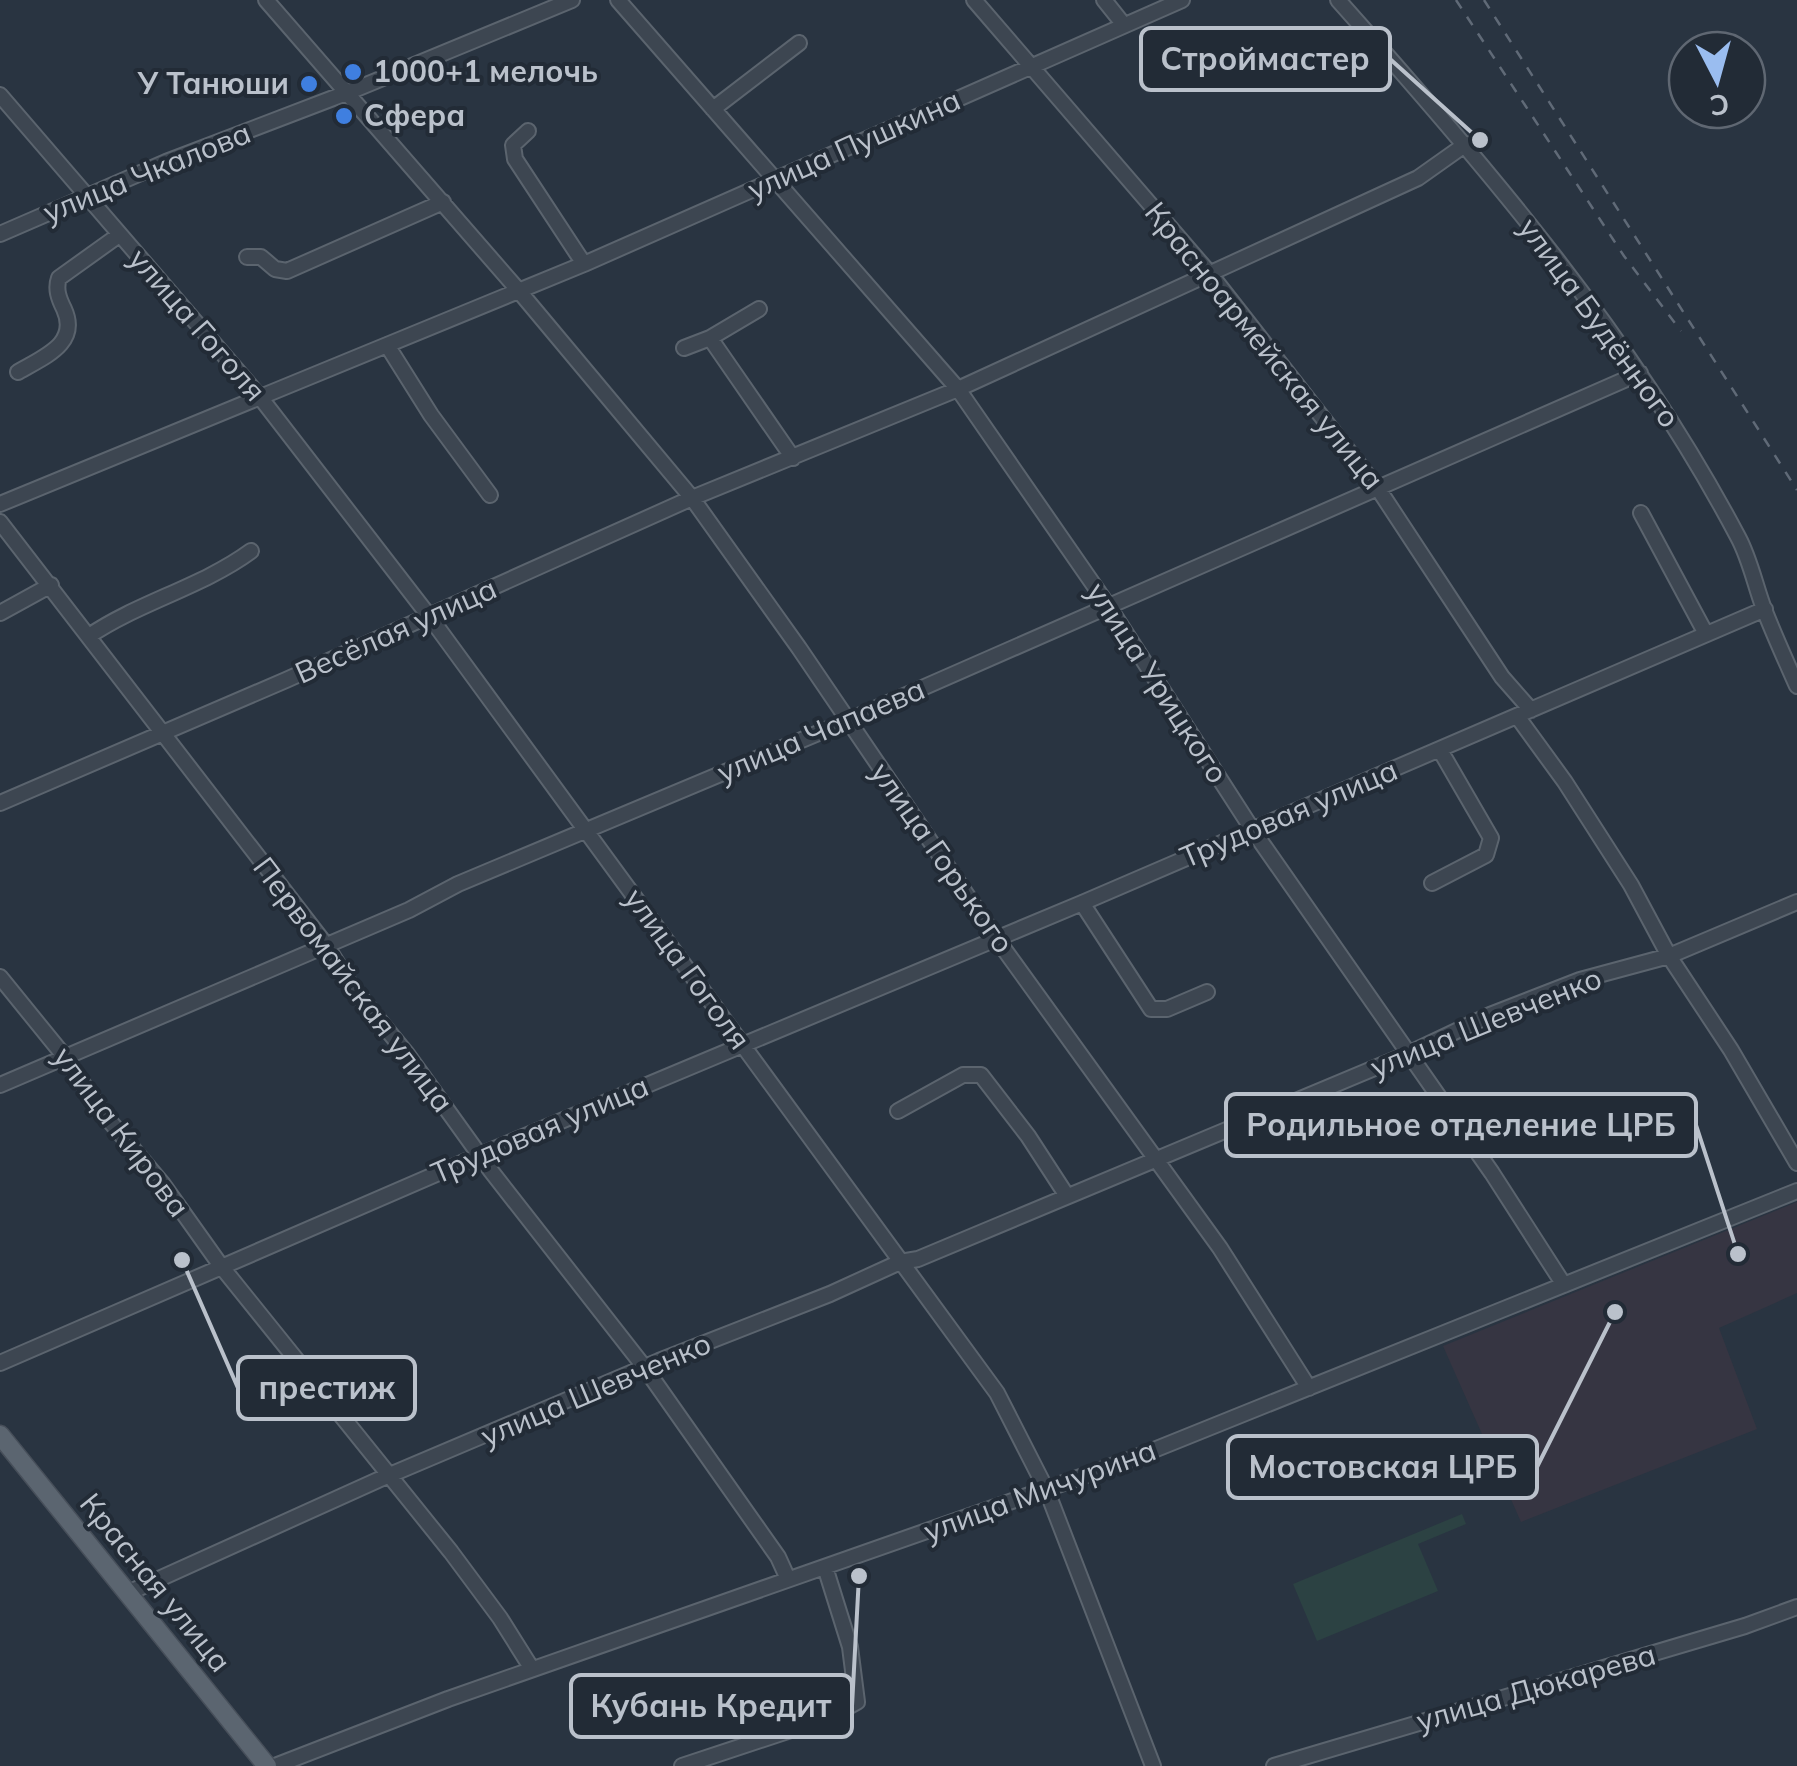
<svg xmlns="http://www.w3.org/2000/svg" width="1797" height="1766" viewBox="0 0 1797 1766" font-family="Mulish,sans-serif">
	<rect width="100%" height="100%" fill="#293441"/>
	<!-- medical -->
	<path fill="#363542" d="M1797,1202V1293L1719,1328L1757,1429L1521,1522L1443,1346Z"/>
	<!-- green -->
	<path fill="#2c4243" d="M1462,1514L1466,1524L1418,1544L1438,1591L1317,1641L1293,1584Z"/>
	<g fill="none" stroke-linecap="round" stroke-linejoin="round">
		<!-- minor casing -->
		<g stroke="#5b646e" stroke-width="18">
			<path id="minor" d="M266,0L519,291L692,498L799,648L996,938L1220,1248L1309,1388
				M618,0L958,389L1109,607L1252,829L1492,1173L1564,1285
				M974,0L1211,275L1379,490L1502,677L1531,710
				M1104,0L1124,25
				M1338,0C1487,167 1633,338 1738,537C1750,559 1755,585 1764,609C1774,635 1786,661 1797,686
				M0,95L260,397L429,616L997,1393L1047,1491L1153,1766
				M713,109L799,43
				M528,131L513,145L515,159L584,264
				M0,234L166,162L349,92L572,0
				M247,257H261L275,269L287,271L443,202
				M710,338L793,458
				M387,345L431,415L490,495
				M684,348L710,338L759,309
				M18,372C43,357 80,344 64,309C59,299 55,289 59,278L119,235
				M0,504L584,264L1182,0
				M1641,513L1706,634
				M0,522L326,945L352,987L407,1054L491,1171L645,1368L778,1557L788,1579
				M0,613L51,585
				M89,636C139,602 202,587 251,551
				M1517,716L1565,782L1631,885L1669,956L1731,1050L1797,1163
				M0,803L286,680L692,498L958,389L1418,178L1466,144
				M1432,883L1486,855L1491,838L1440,750
				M1082,903L1151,1009H1167L1207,992
				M0,977L65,1057L102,1112L162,1183L221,1266L451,1552L500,1618L532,1669
				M0,1085L409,910L458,884L847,721L1640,373
				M898,1111L963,1075H981L1028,1136L1067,1196
				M0,1363L480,1155L1082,903L1765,609
				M128,1593L378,1480L659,1361L830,1294L900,1262L918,1259L1408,1054L1490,1015L1580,980L1669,956L1797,902
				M275,1766L448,1699L1129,1460L1797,1191
				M682,1766L830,1717L857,1702L850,1647L825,1567
				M1274,1766L1745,1626L1797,1607"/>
		</g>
		<!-- major casing -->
		<g stroke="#474f5a" stroke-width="21">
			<path id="major" d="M0,1435L267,1766"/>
		</g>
		<!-- minor -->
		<use href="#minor" stroke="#3d4651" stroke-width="14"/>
		<!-- major -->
		<use href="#major" stroke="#5b6570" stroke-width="18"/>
		<!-- rail -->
		<path stroke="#606a77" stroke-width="2.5" stroke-dasharray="10 10" stroke-linecap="butt" d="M1456,0L1624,256L1681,331
			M1484,0L1797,490"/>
	</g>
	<!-- markers -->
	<g fill="#3f7fe0" stroke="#222b36" stroke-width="4">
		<circle cx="353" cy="72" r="10"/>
		<circle cx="309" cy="84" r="10"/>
		<circle cx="344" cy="116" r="10"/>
	</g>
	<g text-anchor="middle" stroke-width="8" stroke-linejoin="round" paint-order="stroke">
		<!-- poi labels -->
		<g font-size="30" font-weight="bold" fill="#bac1cb" stroke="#222b36" text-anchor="start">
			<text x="373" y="82">1000+1 мелочь</text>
			<text x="289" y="94" text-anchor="end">У Танюши</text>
			<text x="364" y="126">Сфера</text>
		</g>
		<!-- street labels -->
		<g font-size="30" fill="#bac1cb" stroke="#222b36">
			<text transform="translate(854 145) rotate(-24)" y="10">улица Пушкина</text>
			<text transform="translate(147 173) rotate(-22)" y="10">улица Чкалова</text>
			<text transform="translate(1599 323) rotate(54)" y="10">улица Будённого</text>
			<text transform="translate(197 325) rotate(49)" y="10">улица Гоголя</text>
			<text transform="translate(1264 346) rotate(51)" y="10">Красноармейская улица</text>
			<text transform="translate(396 631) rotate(-24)" y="10">Весёлая улица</text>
			<text transform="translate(1157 683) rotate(57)" y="10">улица Урицкого</text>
			<text transform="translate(821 731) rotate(-23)" y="10">улица Чапаева</text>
			<text transform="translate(1289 814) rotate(-23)" y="10">Трудовая улица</text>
			<text transform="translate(942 858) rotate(55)" y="10">улица Горького</text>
			<text transform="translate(687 969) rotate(54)" y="10">улица Гоголя</text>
			<text transform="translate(353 985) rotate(53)" y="10">Первомайская улица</text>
			<text transform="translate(1486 1023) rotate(-22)" y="10">улица Шевченко</text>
			<text transform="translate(540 1130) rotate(-23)" y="10">Трудовая улица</text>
			<text transform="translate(121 1132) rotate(53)" y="10">улица Кирова</text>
			<text transform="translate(596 1390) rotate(-23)" y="10">улица Шевченко</text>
			<text transform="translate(1040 1491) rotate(-20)" y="10">улица Мичурина</text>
			<text transform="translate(155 1583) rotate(51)" y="10">Красная улица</text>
			<text transform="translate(1536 1688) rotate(-16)" y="10">улица Дюкарева</text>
		</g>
	</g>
	<!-- callouts -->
	<path fill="none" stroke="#bac1cb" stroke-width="4" d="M1480 140L1390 59M1738 1254L1696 1125M182 1260L238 1388M1615 1312L1537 1467M859 1576L852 1706"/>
	<g fill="#bac1cb" stroke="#222b36" stroke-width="4">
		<circle cx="1480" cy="140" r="10"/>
		<circle cx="1738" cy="1254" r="10"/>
		<circle cx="182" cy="1260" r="10"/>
		<circle cx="1615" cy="1312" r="10"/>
		<circle cx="859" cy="1576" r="10"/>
	</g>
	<g fill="#222b36" stroke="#bac1cb" stroke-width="4">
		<rect x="1141" y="28" width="249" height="62" rx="10"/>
		<rect x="1226" y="1094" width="470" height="62" rx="10"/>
		<rect x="238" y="1357" width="177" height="62" rx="10"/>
		<rect x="1228" y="1436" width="309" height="62" rx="10"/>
		<rect x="571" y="1675" width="281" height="62" rx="10"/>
	</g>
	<g font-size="32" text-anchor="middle" font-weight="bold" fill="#bac1cb">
		<text x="1265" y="70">Строймастер</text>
		<text x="1461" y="1136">Родильное отделение ЦРБ</text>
		<text x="327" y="1399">престиж</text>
		<text x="1383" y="1478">Мостовская ЦРБ</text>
		<text x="711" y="1717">Кубань Кредит</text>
	</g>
	<!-- north arrow -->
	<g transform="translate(1717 80) rotate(174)"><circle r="48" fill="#222b36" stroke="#5f6772" stroke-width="2.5"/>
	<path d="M0-8L18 38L0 25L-18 38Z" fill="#9abdf0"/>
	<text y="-15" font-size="28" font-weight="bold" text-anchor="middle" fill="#bac1cb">С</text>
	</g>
</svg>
